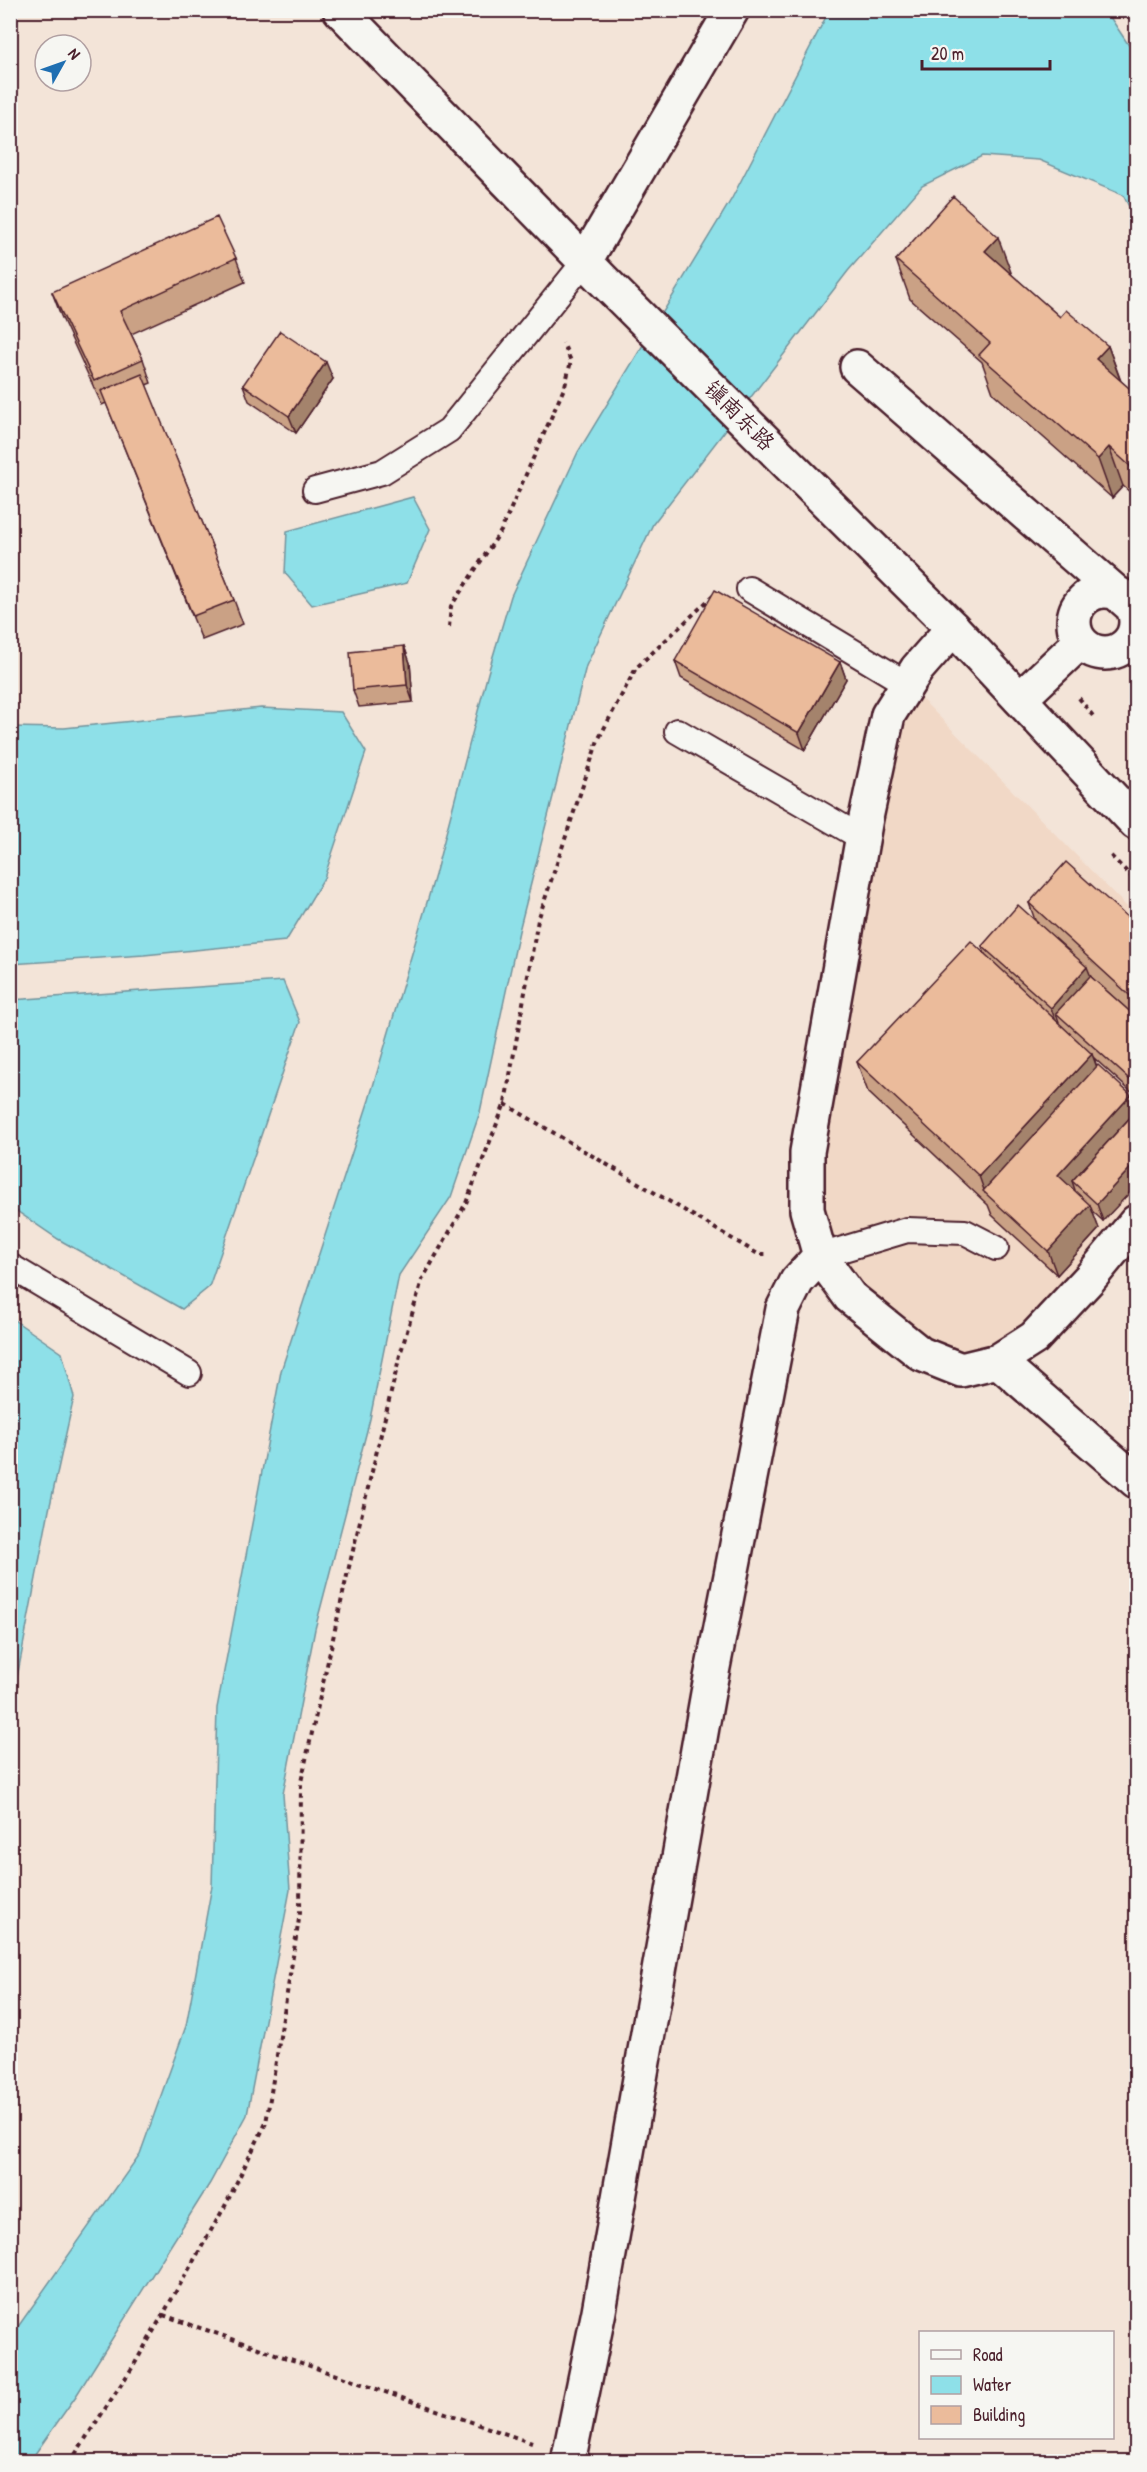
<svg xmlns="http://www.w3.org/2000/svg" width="1147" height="2472" viewBox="0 0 1147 2472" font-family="'Patrick Hand','LXGW WenKai TC',sans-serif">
	<rect width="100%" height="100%" fill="#f3e4d8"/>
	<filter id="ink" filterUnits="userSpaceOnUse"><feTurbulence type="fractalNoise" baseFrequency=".0167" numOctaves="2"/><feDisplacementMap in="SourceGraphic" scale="12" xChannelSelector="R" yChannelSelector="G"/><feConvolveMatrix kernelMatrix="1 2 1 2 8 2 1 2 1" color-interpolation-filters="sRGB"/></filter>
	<g filter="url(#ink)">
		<!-- built -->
		<path fill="#f1d8c6" d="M907,684L1136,916V1222L1090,1278L961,1370L850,1297L807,1210Z"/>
		<!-- water -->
		<path fill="#8ee0e8" stroke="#73939c" stroke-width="1.5" d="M829,11H1106L1136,56V220L1123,195L1039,160L982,156L922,186L848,271L653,524L586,666L519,931L480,1112L451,1197L399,1275L370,1419L315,1629L283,1794L290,1890L247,2115L210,2183L76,2396L30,2461H11L10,2338L140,2154L186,2026L212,1886L217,1708L281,1371L369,1100L435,875L488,673L511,596L578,452L731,200Z
			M413,497L430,529L407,583L312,605L285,573L287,531Z
			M261,708L341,712L366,752L324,878L286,941L144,955L11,964V727L64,728Z
			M283,981L300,1022L209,1287L182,1309L58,1239L11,1207V1000Z
			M11,1318L62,1353L74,1397L49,1510L11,1709Z"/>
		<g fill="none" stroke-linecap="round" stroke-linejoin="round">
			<!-- lane casing -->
			<g stroke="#4a1f2b" stroke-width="28">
				<path id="lane" d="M315,490L382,472L449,430L585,261
					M749,589L907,684
					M677,731L862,838
					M820,1256L907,1230L965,1232L996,1248
					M10,1266L189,1373"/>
			</g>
			<!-- street casing -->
			<g stroke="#4a1f2b" stroke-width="38">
				<path id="street" d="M585,261L732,10
					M857,367L1136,610
					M1074 622a31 31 0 1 1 62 0a31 31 0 1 1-62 0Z
					M953,628L917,669L888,715L866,818L807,1152V1210L820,1256L850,1297L921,1354L961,1370L998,1361L1034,1338L1090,1278L1136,1222
					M1020,699L1080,642
					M998,1361L1136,1481
					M568,2462L599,2311L708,1693L783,1309L797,1281L820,1256"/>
			</g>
			<!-- secondary casing -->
			<g stroke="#4a1f2b" stroke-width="38">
				<path id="secondary" d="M340,10L603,280L953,628L1136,823"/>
			</g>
			<!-- path -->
			<path stroke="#4a1f2b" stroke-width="4" stroke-dasharray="4.5 4.5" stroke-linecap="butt" d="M449,627L451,606L501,531L565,386L571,361L563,343
				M1079,698L1093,716
				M1111,856L1136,881
				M505,1104L758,1254H769
				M163,2315L532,2443
				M70,2462L134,2365L225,2206L266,2123L300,1913L301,1782L348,1571L400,1355L422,1280L466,1203L505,1103L538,920L598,740L636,668L715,594"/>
			<!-- lane -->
			<use href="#lane" stroke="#f6f6f2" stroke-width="24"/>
			<!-- street -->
			<use href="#street" stroke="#f6f6f2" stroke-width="33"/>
			<!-- secondary -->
			<use href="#secondary" stroke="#f6f6f2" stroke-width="33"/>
		</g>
		<!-- wall -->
		<path fill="#caa185" stroke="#4a1f2b" stroke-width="1.5" d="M236,258L245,282L131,334L143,359L151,383L146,385L234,600L243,624L202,640L106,403L102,405L61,316L52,292Z
			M896,260L1012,275L1060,317L1108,346L1121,381L1137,395V498L1123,486L1112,498L993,393L982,362L910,299Z
			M333,379L296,433L249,401L243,385Z
			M404,646L410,663L413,702L359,707L353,690Z
			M675,661L840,662L846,679L805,750L681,678Z
			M1029,903L1137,926V1018L1090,976L1137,1018V1097L1094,1058L1097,1067L1131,1095L1137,1110L1103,1221L1092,1211L1099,1229L1057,1275L992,1215L988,1205L868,1092L857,1062L985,954L982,946L1035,920Z"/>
		<!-- shaded-wall -->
		<path fill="#a4836c" stroke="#4a1f2b" stroke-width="1.5" d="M998,237L1012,275L985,251Z
			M1108,346L1122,385L1096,359Z
			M326,362L333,379L296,433L289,416Z
			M1109,447L1123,486L1112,498L1098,459Z
			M1137,459V484L1130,466Z
			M404,646L410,663L413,702L407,685Z
			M840,662L846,679L805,750L799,733Z
			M1087,967L1094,984L1056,1013L1059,1022L1057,1025L1051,1008Z
			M1092,1054L1103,1084L985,1193L979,1176Z
			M1131,1095L1137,1110L1072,1181L1075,1190L1066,1199L1058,1175Z
			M1137,1161V1185L1103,1221L1097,1204Z
			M1090,1205L1099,1229L1057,1275L1048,1251Z"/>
		<!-- building -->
		<path fill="#ebbb9b" stroke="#4a1f2b" stroke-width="1.5" d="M953,196L998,237L985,251L1060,317L1066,310L1108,346L1096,359L1137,395V459L1130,466L1109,447L1098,459L979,355L990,343L896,260Z
			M217,217L236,258L120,311L143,359L94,381L52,292Z
			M280,331L326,362L289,416L243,385Z
			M142,374L234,600L193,616L101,391Z
			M715,590L840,662L799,733L675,661Z
			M404,646L407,685L353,690L350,652Z
			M1066,862L1137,926V1002L1029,903Z
			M1018,905L1087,967L1051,1008L982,946Z
			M971,941L1092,1054L979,1176L857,1062Z
			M1090,976L1137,1018V1086L1056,1013Z
			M1098,1065L1131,1095L1058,1175L1090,1205L1048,1251L983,1191Z
			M1137,1110V1161L1097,1204L1072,1181Z"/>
	</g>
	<g text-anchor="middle" stroke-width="5" stroke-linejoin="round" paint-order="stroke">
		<!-- street labels -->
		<g font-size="22" fill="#4a1f2b" stroke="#f6f6f2">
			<text transform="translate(740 415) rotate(45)" y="8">镇南东路</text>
		</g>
	</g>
	<!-- margin -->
	<rect width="1147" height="2472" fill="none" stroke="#f6f6f2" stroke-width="36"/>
	<rect x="18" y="18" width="1111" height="2436" fill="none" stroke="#4a1f2b" stroke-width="2" filter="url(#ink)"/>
	<!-- legend -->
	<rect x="919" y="2331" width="195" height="108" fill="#f6f6f2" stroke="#b1a0a2" stroke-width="1.5"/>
	<rect x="931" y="2350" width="30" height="9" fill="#f6f6f2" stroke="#b1a0a2" stroke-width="1.5"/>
	<text x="973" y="2361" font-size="18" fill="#4a1f2b">Road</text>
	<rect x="931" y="2376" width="30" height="18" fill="#8ee0e8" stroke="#b1a0a2" stroke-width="1.5"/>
	<text x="973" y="2391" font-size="18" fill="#4a1f2b">Water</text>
	<rect x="931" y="2406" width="30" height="18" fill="#ebbb9b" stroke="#b1a0a2" stroke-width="1.5"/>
	<text x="973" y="2421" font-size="18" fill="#4a1f2b">Building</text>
	<!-- north arrow -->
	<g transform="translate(63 63) rotate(50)"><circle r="28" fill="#f6f6f2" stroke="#b1a0a2" stroke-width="1.5"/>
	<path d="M0-4.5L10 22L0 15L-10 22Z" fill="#1f6fb2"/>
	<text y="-9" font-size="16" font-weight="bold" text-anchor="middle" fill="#4a1f2b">N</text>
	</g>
	<!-- scale -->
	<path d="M922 60v9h128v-9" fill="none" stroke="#4a1f2b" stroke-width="3"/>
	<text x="931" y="60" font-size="18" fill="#4a1f2b" stroke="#f6f6f2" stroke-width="4.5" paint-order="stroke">20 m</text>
</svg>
